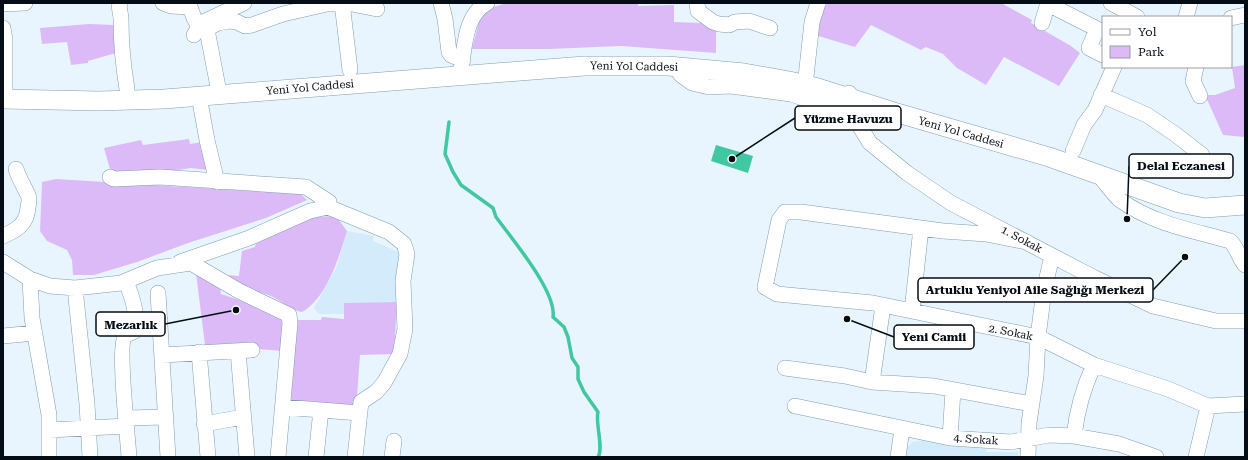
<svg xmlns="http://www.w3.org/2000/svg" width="1248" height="460" viewBox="0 0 1248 460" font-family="'Roboto Serif',serif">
	<rect width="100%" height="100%" fill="#e9f5fe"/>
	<!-- built -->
	<path fill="#d4ebfc" d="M347,231L374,236L373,241L401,253L397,302L344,303V314H319L314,308L337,266Z
		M923,440L984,444L987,452H1018V457H905L906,448L913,442Z"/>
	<!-- green -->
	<path fill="#dcbaf8" d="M507,3H638V6L674,5V22L701,23L716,27V53L621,46L549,49H472L481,14L487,9Z
		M828,3H1001L1032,20L1031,23L1071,46L1080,53L1059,86L1004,57L986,85L957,68L943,54L926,47L921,50L871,25L855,47L815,35L817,15Z
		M89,24L114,25L116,53L88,61V63L71,65L67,42L42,44L40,28Z
		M1245,65V137L1223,135L1205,95H1215L1235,88L1232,67Z
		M189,139L190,144L202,142L208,170L191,168L145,175L112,176L104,148L141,140L143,145Z
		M56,179L301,194L307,200L266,218L188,243L137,262L94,275H73L72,260L67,250L47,241L40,231L42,182Z
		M336,216L347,231C339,257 327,298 302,312C290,310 282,301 271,296C253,289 243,289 228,275L239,276L242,251L255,247L257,239L313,217Z
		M196,273L220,285L221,294L282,314V323L285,325L283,351L205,345Z
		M397,302L394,354L360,355L356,410L291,403L296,320H321L322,317L344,319V303Z"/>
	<!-- water -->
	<path fill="#41c7a1" d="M716,145L753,156L748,173L711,161Z"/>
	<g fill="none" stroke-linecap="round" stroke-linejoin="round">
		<!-- stream -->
		<path stroke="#41c7a1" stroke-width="3.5" d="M449,122L445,154L453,172L461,185L493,208L496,217C512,239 557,292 553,317L564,327L568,337L572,358L578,367V379L584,392L598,412C595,423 604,448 598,457"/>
		<!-- minor casing -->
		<g stroke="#7f9db2" stroke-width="16">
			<path id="minor" d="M120,3C118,8 121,13 121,19C121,43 123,65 127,89
				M163,3L171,6L190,7L194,18L198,25
				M342,3L350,70
				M441,3L445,19L449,52L451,55L463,60
				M697,3L698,11L713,22L719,24L729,25L735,22L749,21L770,28
				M1111,3L1137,17
				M3,4L25,3
				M1048,4L1097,29L1089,48L1103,55
				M1186,17L1190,3
				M1231,18L1245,15
				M1042,23L1048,3
				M3,28L5,40V92
				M194,35L201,23L244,3
				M675,66L681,75L692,83L709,87L731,86L791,94L846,112L857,106
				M1196,67L1193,81L1200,96
				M461,68C465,46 465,15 487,3
				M806,77L812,22L818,3
				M218,87L208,35V28L218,23L229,21L237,22L245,26L252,25L283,14L327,4H352L377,9
				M849,93L857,106V122L870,143L907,173L951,203L1093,277L1153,306L1216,321H1245
				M1101,95L1147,115L1175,134L1202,155
				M199,96L207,140L217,182
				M1073,151L1084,125L1095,110L1114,67
				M1098,174C1105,182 1112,193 1120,200C1153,224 1192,230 1230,241C1238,248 1238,257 1245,265
				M110,177L114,179L160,177L306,187L329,202L328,207L310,211L249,238L180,262
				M328,207L389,232L404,244L407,254L403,281L405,329L400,354L384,383L376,392L361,402L355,457
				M3,236C17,230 27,224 28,207C29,203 30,199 28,195C24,186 19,179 16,169
				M1027,242L986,234L943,231L801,212H785L779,220L765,287L777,294L873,303L1038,337L1094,365L1168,389L1208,406L1245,404
				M3,262L30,279L50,286L75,288L121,283L157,268L191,263L239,291L289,315L290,323L278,457
				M30,279L32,318L49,415V457
				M126,281C132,297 138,313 135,331L126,335C117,343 128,440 129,457
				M75,288L87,404L90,457
				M158,293L168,457
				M912,311L921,228
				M3,336L35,333
				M238,351L247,457
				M199,352L208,457
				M162,355L252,350
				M785,368L845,376L872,382L934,386L1031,404
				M872,382L883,306
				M795,406L950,438L1011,442L1049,435L1074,436L1119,444L1156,457
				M283,407L359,413
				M126,418L166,417
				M204,424L243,417
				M49,430L127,426
				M1074,436C1077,410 1083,388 1094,365
				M950,438L953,390
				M316,457L321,410
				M392,457L394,441
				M898,457L902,429
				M1028,457L1029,423L1036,376L1038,337L1044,290L1052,256
				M1196,457L1208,406"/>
		</g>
		<!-- major casing -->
		<g stroke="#7f9db2" stroke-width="20">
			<path id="major" d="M3,99L99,101L164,99L584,66H668L744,73L789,81L818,88L894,112L1049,157L1179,203L1205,208L1245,205"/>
		</g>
		<!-- minor -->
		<use href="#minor" stroke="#fff" stroke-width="15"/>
		<!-- major -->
		<use href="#major" stroke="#fff" stroke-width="19"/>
	</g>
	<g text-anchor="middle" stroke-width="3.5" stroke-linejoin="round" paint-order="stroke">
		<!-- street labels -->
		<g font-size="11" fill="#040d15" stroke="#fff">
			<text transform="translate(634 66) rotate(1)" y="4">Yeni Yol Caddesi</text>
			<text transform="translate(310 87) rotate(-5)" y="4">Yeni Yol Caddesi</text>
			<text transform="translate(961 132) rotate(16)" y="4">Yeni Yol Caddesi</text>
			<text transform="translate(1022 239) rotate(28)" y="4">1. Sokak</text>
			<text transform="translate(1011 332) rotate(11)" y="4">2. Sokak</text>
			<text transform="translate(976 439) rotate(4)" y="4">4. Sokak</text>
		</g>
	</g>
	<!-- callouts -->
	<path fill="none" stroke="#040d15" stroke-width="1.5" d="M732 159L795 118M1127 219L1129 166M1185 257L1153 290M236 310L165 324M847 319L894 337"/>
	<g fill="#040d15" stroke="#fff" stroke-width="1.5">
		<circle cx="732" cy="159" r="4"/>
		<circle cx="1127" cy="219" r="4"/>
		<circle cx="1185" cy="257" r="4"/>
		<circle cx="236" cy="310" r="4"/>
		<circle cx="847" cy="319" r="4"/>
	</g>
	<g fill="#fff" stroke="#040d15" stroke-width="1.5">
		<rect x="795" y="106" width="106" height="24" rx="4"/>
		<rect x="1129" y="154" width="104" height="24" rx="4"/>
		<rect x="918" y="278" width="235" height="24" rx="4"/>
		<rect x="96" y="312" width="69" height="24" rx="4"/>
		<rect x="894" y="325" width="80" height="24" rx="4"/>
	</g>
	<g font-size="12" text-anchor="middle" font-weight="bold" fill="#040d15">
		<text x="848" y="123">Yüzme Havuzu</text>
		<text x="1181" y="170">Delal Eczanesi</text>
		<text x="1035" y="294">Artuklu Yeniyol Aile Sağlığı Merkezi</text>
		<text x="131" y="329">Mezarlık</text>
		<text x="934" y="341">Yeni Camii</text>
	</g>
	<!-- border -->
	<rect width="1248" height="460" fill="none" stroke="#040d15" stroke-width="8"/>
	<!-- legend -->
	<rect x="1102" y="16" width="130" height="52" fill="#ffffff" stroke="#9b9ea1"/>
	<rect x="1110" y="29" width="20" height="6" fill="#ffffff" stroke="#9b9ea1"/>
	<text x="1138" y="36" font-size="12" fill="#040d15">Yol</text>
	<rect x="1110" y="46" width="20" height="12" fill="#dcbaf8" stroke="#9b9ea1"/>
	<text x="1138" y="56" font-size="12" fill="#040d15">Park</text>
</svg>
